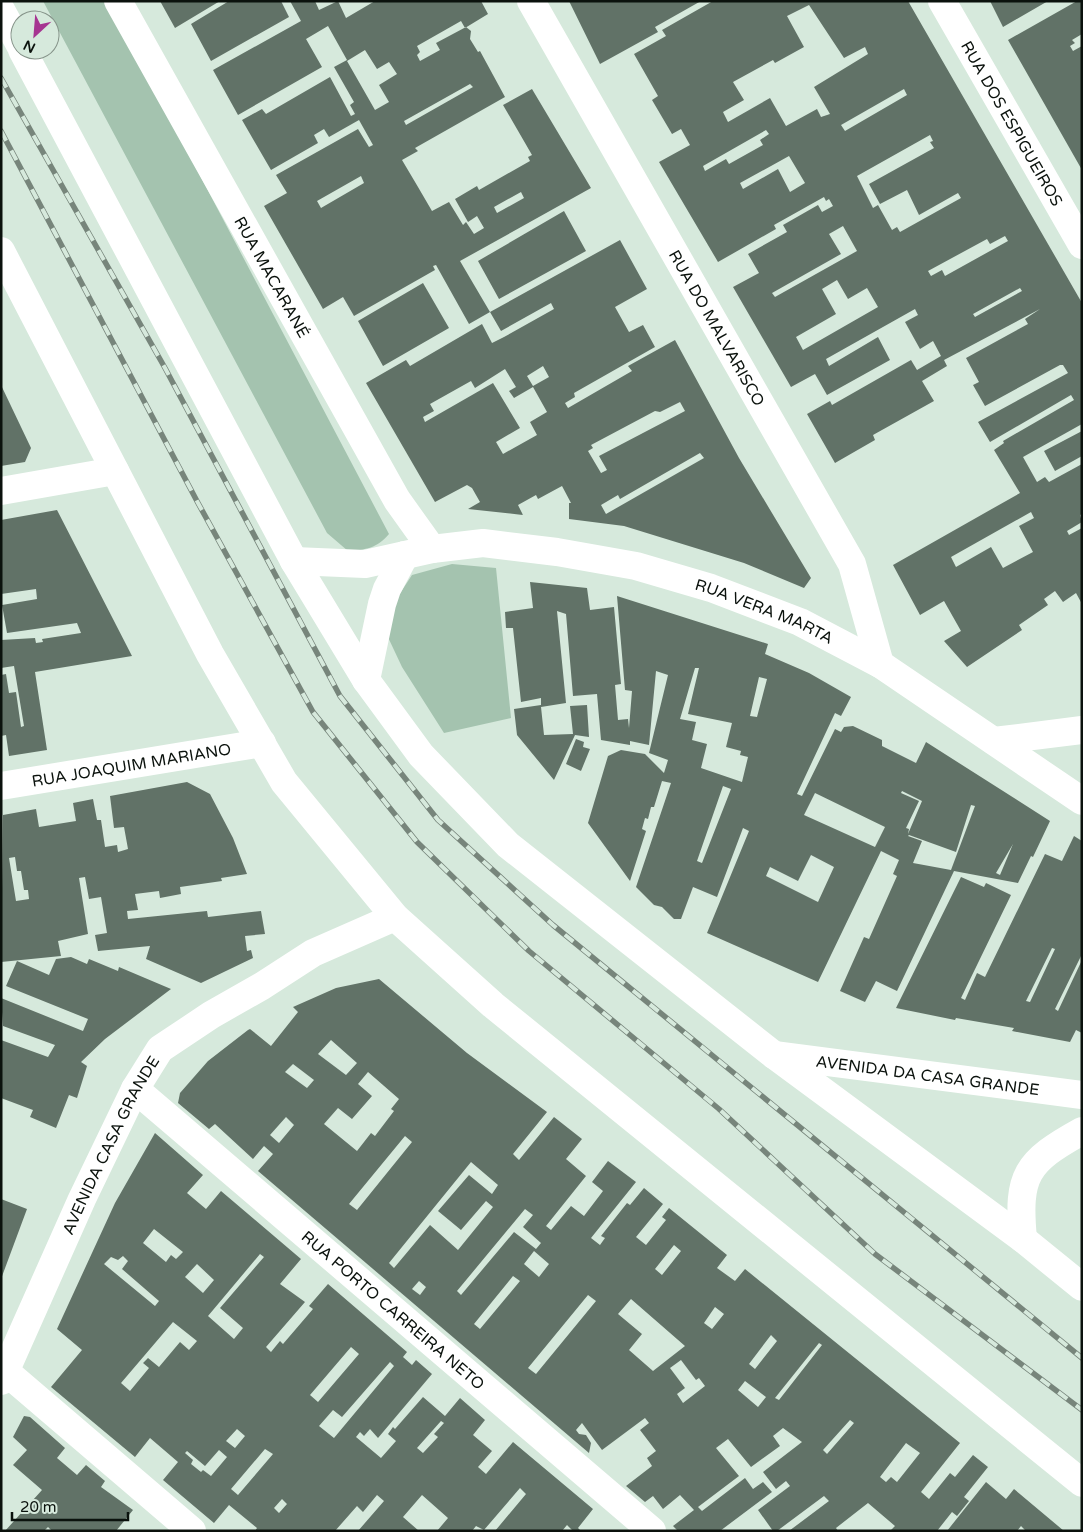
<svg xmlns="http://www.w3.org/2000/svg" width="1083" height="1532" viewBox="0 0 1083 1532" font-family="'Varela Round',sans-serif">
	<rect width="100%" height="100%" fill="#d6e9dc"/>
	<!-- green -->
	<path fill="#a4c3af" d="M43,1H108L389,534C377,548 366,550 348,551L327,533Z
		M452,564L496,568L511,718L444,733L402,667L386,633L393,604L412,575Z"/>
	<!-- building -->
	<path fill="#617267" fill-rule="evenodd" d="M160,1H220L175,28Z
		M229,1H281L289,17L211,61L191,24Z
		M290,1H315L319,10L338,1L346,18L375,1H481L488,14L465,28L461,21L417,46L420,52L417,55L420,61L440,50L436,43L466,27L471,31L470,39L478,52L480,51L505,97L415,148L418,151L402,160L418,187L432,211L449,202L463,225L466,222L474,234L484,228L477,216L468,222L455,199L477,186L479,190L530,161L528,157L532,155L503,105L532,89L591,188L460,261L490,312L469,324L436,265L433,266L435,270L354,316L343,297L323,309L264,206L287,193L276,175L358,129L369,147L373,145L359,120L329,137L324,129L314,135L318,143L271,170L242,120L262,109L266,114L330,77L351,116L355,114L350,105L354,102L334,67L347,60L328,26L306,39L322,67L238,115L213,70L301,21ZM365,50L377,69L389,62L397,74L379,85L389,102L375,110L347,61ZM470,84L473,87L406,125L404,121ZM361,176L364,183L321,208L317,201ZM521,192L524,198L497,213L494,207Z
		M569,1H701L655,27L658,32L600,64Z
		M713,1H908L1082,303V424L1023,457L1037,482L1045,477L1049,482L1082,464V514L1080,515L1082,522L1067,531L1069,535L1082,528V604L1076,593L1063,602L1055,591L1044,599L1048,605L1019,625L1022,630L967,667L944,641L961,631L944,601L920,615L893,565L1020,493L994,450L1004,443L1003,441L1074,400L1071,395L990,442L978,422L1068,373L1063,365H1060L985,406L973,385L979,382L966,358L1028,324L1025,319L1040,309L944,360L947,366L922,381L934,401L873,435L875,440L835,463L807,414L830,401L832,405L911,360L917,370L941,356L933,341L920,349L905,322L918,315L915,309L826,359L829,366L878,337L890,360L827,395L815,374L791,387L733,287L759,273L748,254L787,232L783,225L818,205L822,212L833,206L829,199L826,201L824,197L774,225L776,229L718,262L659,162L690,145L681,129L672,134L652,100L658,96L634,54L666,36L662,30ZM809,5L844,58L865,47L868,54L814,87L830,114L821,117L817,109L786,126L770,98L728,122L723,112L744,100L733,82L773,60L775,63L804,47L787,16ZM904,89L907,95L845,131L841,125ZM766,130L769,134L760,140L763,145L729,164L726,159L705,171L703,166ZM930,135L933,141L930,142L934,148L869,184L880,204L907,190L919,215L958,193L961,198L900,232L897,227L892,230L878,205L873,208L857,176ZM789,156L805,183L790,192L778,169L743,189L740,183ZM843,226L857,251L775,297L772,293L841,254L829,234ZM1005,236L1008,241L945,276L942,270L931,276L928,271L987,239L990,244ZM837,280L848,299L867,288L878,307L803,350L796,337L836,314L822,289ZM1020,288L1022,291L975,317L973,314ZM1031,512L1034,518L1019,526L1033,552L1003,568L991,547L956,567L951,557Z
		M990,1H1048L1003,27Z
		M1077,1H1082V34L1072,40L1075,43L1070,46L1073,51L1082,46V170L1008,40Z
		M564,211L586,251L499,299L478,261Z
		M620,240L647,289L615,307L629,332L643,325L655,347L574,393L575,397L565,403L568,408L632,371L628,366L675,340L739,458L811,578L804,588L744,563L624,526L569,519V503H571L562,486L538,499L536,495L518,505L523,515L468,509L480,502L472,488L467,485L435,502L366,383L406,360L410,366L482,324L492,343L504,337L554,309L551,303L501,331L490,312ZM543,366L549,377L533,386L527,376ZM505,369L516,387L509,391L514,398L533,387L547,412L530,422L537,435L503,454L496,442L520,428L493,383L425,422L423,417L434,411L430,404L471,381L475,388ZM680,402L685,411L599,456L607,470L601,473L588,451L593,448L591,445L655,411L660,412ZM700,453L704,458L606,514L601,505L618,495L620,499Z
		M423,283L449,328L383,366L358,321Z
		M1,385L31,448L25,462L1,466Z
		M1082,431V456L1055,471L1044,451Z
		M57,510L132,656L35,672L47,750L9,756L6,735L1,736V675L6,674L9,693L16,692L21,727L24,726L14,666L1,668V640L35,638L36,643L43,642L42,639L81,633L77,623L7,633L2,605L37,599L36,589L1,594V520Z
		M530,582L587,588L590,610L614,607L621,684L615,685L618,720L628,719L629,728L632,691L625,690L617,596L768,644L765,654L809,673L851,697L841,716L835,713L797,794L802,796L835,729L841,732L844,727L853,726L882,740V746L916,763L926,742L1050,821L1033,857L1031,856L1018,883L954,871L897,991L876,981L865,1002L840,991L864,937L869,939L897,876L893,874L899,860L881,851L818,982L707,933L749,831L743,828L717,897L693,887L681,919H674L662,907L654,905L636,887L671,783L662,781L654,807H651L648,819L645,818L642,829L646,831L630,881L588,823L608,756L621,750L645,754L664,773L668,760L649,753L668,675L656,671L649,745L630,741V745L601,740L597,694L573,696L566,614L557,611L566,703L541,707L544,735L573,734L570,706L587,705L589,737L575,735L554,780L517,735L514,709L541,705V698L521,702L513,628H506L505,612L533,608ZM695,668H699L688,714L732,723L726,747L741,751L740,755L748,757L742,782L701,768L707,744L692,740L696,722L680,719ZM759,677L767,679L757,717L750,716ZM723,786L731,789L702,863L697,861ZM902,791L922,801L908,834L909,829L906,828L919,801L901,793ZM815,793L885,827L875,847L804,815ZM971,805L975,806L951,870L913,863L922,841L908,836L909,835L956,852ZM1013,844L1000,875L996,873ZM811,855L834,867L818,902L766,876L770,867L798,881Z
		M576,739L584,742L583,747L590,749L581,771L566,764Z
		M187,782L210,794L233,838L247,874L221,878L222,881L180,887L181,894L160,898L159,891L135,894L138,910L127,911L128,919L207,911L208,917L261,911L265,934L245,936L247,951L251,950L253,958L201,983L146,959L150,946L98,951L95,935L107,933L101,897L89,899L85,877L79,878L88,934L58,941L61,956L1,962L3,815L36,809L39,827L76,821L73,803L93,799L97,820H101L105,847L117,845L118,852L128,849L124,827L114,828L110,796ZM15,857L17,871H21L24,890H28L29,899L16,901L9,858Z
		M1074,836L1082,841V954L1055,1009L1058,1011L1082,960V1033L1076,1030L1070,1042L1012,1031L1014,1028L956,1018L955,1020L896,1008L961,877L984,887L986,883L1011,895L961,998L965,1000L977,973L985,977L1045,854L1062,861ZM1052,948L1055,949L1030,1002L1026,1001Z
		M71,957L87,964L89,959L118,971L119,967L171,989L105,1039L81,1062L87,1066L77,1098L69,1095L56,1128L30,1117L33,1110L1,1098V1040L48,1057L55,1045L3,1026L1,998L83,1031L88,1019L6,986L17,961L49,975L56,959Z
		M379,979L467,1053L547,1112L513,1154L519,1160L554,1117L582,1139L566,1159L586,1176L546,1226L551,1230L571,1206L584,1216L603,1191L592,1182L608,1161L636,1182L591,1238L600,1245L605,1238L601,1236L627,1203L630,1205L644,1188L663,1204L636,1237L646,1245L666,1220L662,1217L669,1208L727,1255L717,1268L735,1281L745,1269L960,1443L921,1492L929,1499L950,1473L955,1477L973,1455L988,1467L964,1497L969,1501L957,1516L952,1512L937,1531H890L895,1526L868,1503L836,1528L838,1531H789L829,1501L824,1496L777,1531H773L758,1510L790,1486L786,1481L776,1489L763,1472L802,1442L783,1428L773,1436L780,1446L751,1467L728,1439L716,1448L739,1476L698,1507L702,1511L745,1478L753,1489L763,1482L772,1492L720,1531H678L673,1526L694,1510L680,1495L663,1509L653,1496L645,1502L626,1486L652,1466L647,1458L656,1451L640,1430L649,1423L645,1418L602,1450L582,1423L576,1430L579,1434L586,1435L591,1443L589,1453L258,1171L273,1154L264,1146L253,1159L215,1124L209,1129L178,1103L180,1093L208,1061L248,1030L250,1029L271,1046L298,1012L293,1007L336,988ZM331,1040L357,1063L346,1075L318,1054ZM293,1064L314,1080L307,1088L285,1072ZM368,1072L399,1099L391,1109L394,1111L375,1136L371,1133L357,1151L324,1124L338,1108L352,1119L372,1096L358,1084ZM286,1117L294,1125L279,1143L270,1135ZM405,1136L412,1142L357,1210L349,1204ZM471,1162L498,1185L492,1194L469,1175L438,1211L461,1230L486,1201L493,1207L458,1250L430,1225L394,1268L389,1263ZM525,1209L533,1215L523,1227L541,1243L536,1249L514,1232L461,1295L457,1291ZM674,1245L681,1251L662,1275L655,1269ZM534,1251L549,1264L539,1277L524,1264ZM513,1276L520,1281L480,1329L474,1324ZM419,1281L426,1287L420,1295L412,1289ZM588,1295L596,1301L536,1374L528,1368ZM631,1299L685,1346L653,1371L629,1350L642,1334L618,1314ZM715,1307L724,1314L712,1329L704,1323ZM771,1335L777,1341L755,1369L749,1364ZM819,1343L822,1345L779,1400L775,1398ZM681,1360L696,1380L699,1378L705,1386L683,1403L677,1394L685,1388L670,1368ZM745,1381L766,1397L758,1407L738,1390ZM850,1420L854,1423L827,1454L823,1450ZM906,1443L920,1453L897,1482L891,1477L886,1482L880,1477Z
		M155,1133L203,1175L187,1193L206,1209L221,1191L301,1259L280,1284L305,1302L266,1347L271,1352L280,1341L283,1344L313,1309L309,1306L328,1284L407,1352L403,1357L412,1365L416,1360L432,1374L378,1438L370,1429L364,1436L360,1432L356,1437L381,1458L396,1441L388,1434L393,1427L395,1429L423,1397L445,1416L460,1398L485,1420L473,1435L492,1451L478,1467L486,1474L513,1442L593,1509L578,1528L581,1531H573L567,1525L562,1531H495L526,1494L520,1488L484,1530L486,1531L476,1526L472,1531H437L448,1518L422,1495L403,1517L419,1531H358L384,1501L377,1495L363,1512L357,1506L335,1531H255L257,1528L229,1505L214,1523L163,1480L178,1462L150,1438L135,1457L51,1387L82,1350L57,1329L115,1203ZM154,1229L183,1252L176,1259L171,1255L166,1262L143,1243ZM260,1254L264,1257L220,1308L243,1328L234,1339L208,1316ZM123,1256L128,1261L122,1269L159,1301L155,1306L104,1264L111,1257L118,1260ZM197,1264L214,1280L203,1293L185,1277ZM173,1322L197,1341L189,1350L180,1342L159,1367L148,1358L143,1363L149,1368L130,1391L121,1383ZM351,1347L359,1354L318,1402L310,1395ZM390,1362L394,1366L334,1438L319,1426L333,1410L342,1417ZM441,1421L444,1423L434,1434L438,1437L423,1453L417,1448ZM237,1429L245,1436L235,1448L226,1441ZM265,1449L273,1454L238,1495L231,1489ZM219,1450L227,1457L211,1476L203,1470L201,1472L191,1464L193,1460L185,1453L187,1451L205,1466ZM282,1499L287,1504L279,1513L274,1508Z
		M1,1199L27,1209L1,1279Z
		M24,1416L30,1417L65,1448L57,1458L77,1475L86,1465L105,1481L101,1487L133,1510L116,1531H52L48,1527L44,1531H5L42,1490L13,1465L27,1450L13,1437Z
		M986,1482L1006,1499L1014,1489L1064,1531H1026L1021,1526L1017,1531H947Z"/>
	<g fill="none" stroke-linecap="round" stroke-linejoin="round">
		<!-- minor -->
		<g stroke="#fff" stroke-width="28">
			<path id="s1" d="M118,1L397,500L432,549"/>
			<path id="s2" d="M531,1L852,564L880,664"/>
			<path id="s3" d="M942,1L1082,245"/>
			<path d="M1,491L115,471"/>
			<path id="s4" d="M294,561L365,564L432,549L483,543L557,552L636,566L711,588L800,622L880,664L1082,801"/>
			<path d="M366,680L382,604L387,589L405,555"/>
			<path d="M994,741L1082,730"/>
			<path id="s5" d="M1,786L262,743"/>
			<path id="s6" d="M774,1055L1082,1095"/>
			<path id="s7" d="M135,1089L652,1531"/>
			<path d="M1023,1239C1017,1175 1026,1162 1082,1131"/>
			<path d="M5,1371L192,1531"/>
			<path id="s8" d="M1,1381L82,1199L135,1089L160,1049L211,1015L262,986L313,953L395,917"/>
		</g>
		<!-- major -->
		<path stroke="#fff" stroke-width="28" d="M1,10L20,45
			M22,50L294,561L366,680L421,755L508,845L774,1055L1023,1239L1082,1287
			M1,251L210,654L284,782L395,917L493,1005L1082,1483"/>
		<!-- rail casing -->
		<g stroke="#77857b" stroke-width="5.5">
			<path id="rail" d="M1,78L165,368L340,696L438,820L553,925L1082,1358
				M1,131L198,503L313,712L417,842L529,951L719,1109L875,1254L1082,1410"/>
		</g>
		<!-- rail -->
		<use href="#rail" stroke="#d6e9dc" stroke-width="4" stroke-dasharray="11" stroke-linecap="butt"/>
	</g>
	<g text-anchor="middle" stroke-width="4" stroke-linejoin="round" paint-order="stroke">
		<!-- street labels -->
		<g font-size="16" fill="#0b120d" stroke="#d6e9dc">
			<text dy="6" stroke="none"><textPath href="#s3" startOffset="141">RUA DOS ESPIGUEIROS</textPath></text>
			<text dy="6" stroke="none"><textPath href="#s1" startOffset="316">RUA MACARANÉ</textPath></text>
			<text dy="6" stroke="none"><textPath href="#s2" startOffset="376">RUA DO MALVARISCO</textPath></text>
			<text dy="6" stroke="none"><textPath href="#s4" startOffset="482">RUA VERA MARTA</textPath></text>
			<text dy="6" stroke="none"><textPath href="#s5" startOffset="132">RUA JOAQUIM MARIANO</textPath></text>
			<text dy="6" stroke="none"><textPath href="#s6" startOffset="155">AVENIDA DA CASA GRANDE</textPath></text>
			<text dy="6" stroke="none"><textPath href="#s8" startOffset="260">AVENIDA CASA GRANDE</textPath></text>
			<text dy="6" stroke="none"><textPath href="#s7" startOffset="340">RUA PORTO CARREIRA NETO</textPath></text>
		</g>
	</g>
	<!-- border -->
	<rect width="1083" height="1532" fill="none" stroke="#0b120d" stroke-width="5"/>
	<!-- north arrow -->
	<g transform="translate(35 35) rotate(206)"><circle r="24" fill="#d6e9dc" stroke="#859389"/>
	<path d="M0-4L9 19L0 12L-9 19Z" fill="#a63591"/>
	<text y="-8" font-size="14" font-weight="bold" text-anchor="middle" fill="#0b120d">N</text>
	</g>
	<!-- scale -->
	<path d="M12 1512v8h116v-8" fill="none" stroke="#0b120d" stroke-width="2.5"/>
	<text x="20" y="1512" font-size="15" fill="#0b120d" stroke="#d6e9dc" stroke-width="4" paint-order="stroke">20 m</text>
</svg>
